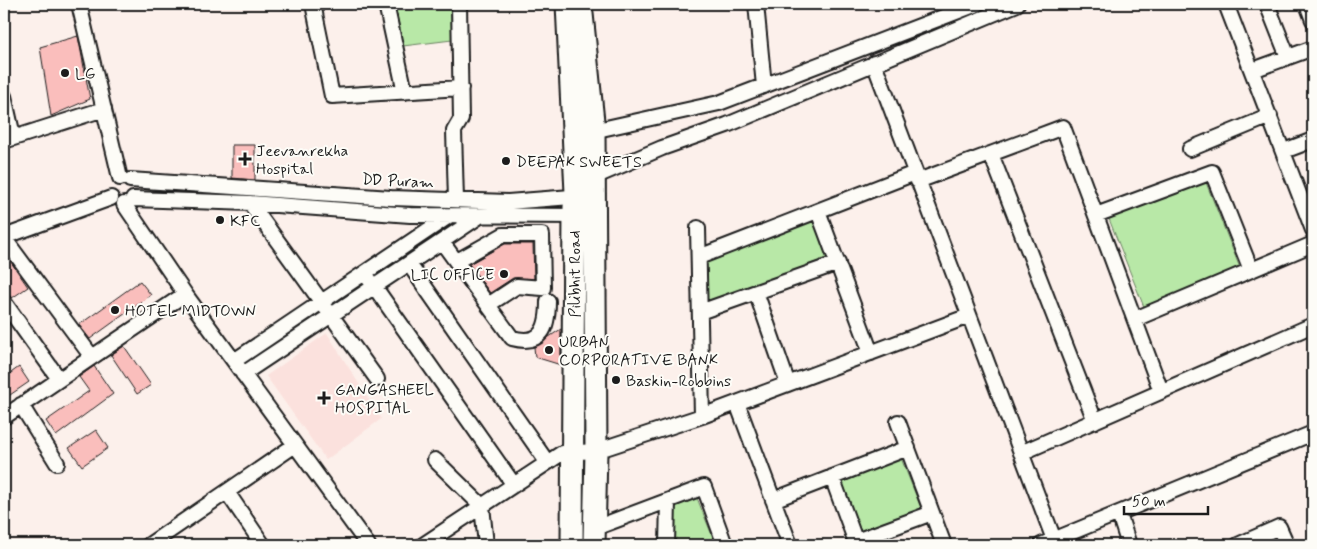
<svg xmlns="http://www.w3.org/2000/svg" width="1317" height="549" viewBox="0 0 1317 549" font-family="Mynerve,sans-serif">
	<rect width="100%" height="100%" fill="#fcf0eb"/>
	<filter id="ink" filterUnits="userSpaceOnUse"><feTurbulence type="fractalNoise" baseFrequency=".02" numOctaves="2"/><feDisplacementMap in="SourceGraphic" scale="10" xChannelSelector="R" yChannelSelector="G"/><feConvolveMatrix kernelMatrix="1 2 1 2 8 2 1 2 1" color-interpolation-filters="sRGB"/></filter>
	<g filter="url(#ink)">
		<!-- built -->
		<path fill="#fbe1dd" d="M327,333L381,419L326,460L266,376Z"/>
		<!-- green -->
		<path fill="#b8e8a7" stroke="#6a8262" d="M395,4H451L452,40L403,46Z
			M1205,180L1240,268L1144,307L1109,219Z
			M814,219L829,257L706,304V260Z
			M901,458L921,508L861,533L841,483Z
			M697,498L716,545H675L673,507Z"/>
		<!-- building -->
		<path fill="#fabebc" stroke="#1c1c1c" d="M78,36L90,99L51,116L40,47Z
			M232,145H255V180L232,178Z
			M505,244H533L534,279L513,278L490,293L469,264Z
			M4,252L28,287L12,298L4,293Z
			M140,281L151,295L90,339L79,325Z
			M561,329V365L535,357L534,347Z
			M124,346L151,385L137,394L111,355Z
			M94,366L113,394L56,436L46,421L89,391L79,377Z
			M19,367L29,382L4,399V378Z
			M96,430L108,448L82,466L69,448Z"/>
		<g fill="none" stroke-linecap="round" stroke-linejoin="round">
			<!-- minor casing -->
			<g stroke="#1c1c1c" stroke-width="18">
				<path id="minor" d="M79,4L120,178
					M313,4L332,96L461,88
					M386,4L405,92
					M756,4L764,86
					M1226,4L1313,230
					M1267,4L1288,57
					M1307,4L1313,20
					M874,63L1056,545
					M1253,70L1313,48
					M4,96L13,136
					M588,132L719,103L977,4
					M4,141L104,109
					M1190,149L1270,116
					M1284,151L1313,140
					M991,154L1095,421
					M589,177H594L662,148L727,125L1017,4
					M130,180L391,198L508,202L584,196
					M918,181L1063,127L1161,391
					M133,199L250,203L410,215L582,216
					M456,200L454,131L461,119L459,4
					M250,203L377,379
					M124,204L185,294L368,545
					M818,211L871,353
					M1096,215L1212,172L1251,270
					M698,228L702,416
					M4,237L111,198
					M4,238L92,357
					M442,242L512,338C542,346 548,328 548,301
					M699,257L915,173
					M457,261L503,235H542L543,288L517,286L488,305
					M409,264L547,462
					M369,279L514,485
					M756,292L788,384
					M4,302L59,379
					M700,312L838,263
					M1135,319L1313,244
					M234,361L449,216
					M243,374L480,216
					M737,403L790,545
					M21,405L57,463
					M4,417L185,294
					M898,422L944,545
					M1021,453L1313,325
					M435,460L482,506L486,545
					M832,477L857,545
					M227,492L263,545
					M773,500L908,448
					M1119,514L1129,545
					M595,528L704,487L725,545
					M856,541L932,513
					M149,545L295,445
					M423,545L562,453L596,451L702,416L969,316
					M667,545L668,501
					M1041,545L1313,433
					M1238,545L1279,527L1287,545"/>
			</g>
			<!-- highway casing -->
			<g stroke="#1c1c1c" stroke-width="25">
				<path id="highway" d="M567,4L576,193L574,207L572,545
					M581,4L594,131L596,451L594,545"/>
			</g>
			<!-- minor -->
			<use href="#minor" stroke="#fdfcf7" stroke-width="14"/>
			<!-- highway -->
			<use href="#highway" stroke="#fdfcf7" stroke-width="21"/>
		</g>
	</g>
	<!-- markers -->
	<g fill="#1c1c1c" stroke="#fdfcf7" stroke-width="2">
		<circle cx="65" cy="73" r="5"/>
		<path d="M242.5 151.5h5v5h5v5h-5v5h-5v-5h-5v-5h5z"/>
		<circle cx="506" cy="161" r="5"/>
		<circle cx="220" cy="220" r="5"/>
		<circle cx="504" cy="274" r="5"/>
		<circle cx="115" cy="310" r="5"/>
		<circle cx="549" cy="350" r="5"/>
		<circle cx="616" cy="380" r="5"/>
		<path d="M321.5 390.5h5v5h5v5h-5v5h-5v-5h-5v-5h5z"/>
	</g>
	<g text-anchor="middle" stroke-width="4" stroke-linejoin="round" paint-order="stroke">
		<!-- poi labels -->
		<g font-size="16" fill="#1c1c1c" stroke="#fdfcf7" text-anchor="start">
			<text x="75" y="79">LG</text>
			<text x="256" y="156">Jeevanrekha<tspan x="256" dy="18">Hospital</tspan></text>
			<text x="516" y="167">DEEPAK SWEETS</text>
			<text x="230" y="226">KFC</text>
			<text x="494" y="280" text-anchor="end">LIC OFFICE</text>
			<text x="125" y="316">HOTEL MIDTOWN</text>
			<text x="559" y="347">URBAN<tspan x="559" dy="18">CORPORATIVE BANK</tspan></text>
			<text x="626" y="386">Baskin-Robbins</text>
			<text x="335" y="395">GANGASHEEL<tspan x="335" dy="18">HOSPITAL</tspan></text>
		</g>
		<!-- street labels -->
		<g font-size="16" fill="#1c1c1c" stroke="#fdfcf7">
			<text transform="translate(398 180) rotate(3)" y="6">DD Puram</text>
			<text transform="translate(574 274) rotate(-90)" y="6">Pilibhit Road</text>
		</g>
	</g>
	<!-- margin -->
	<rect width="1317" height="549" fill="none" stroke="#fdfcf7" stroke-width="20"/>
	<rect x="10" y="10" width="1297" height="529" fill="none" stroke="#1c1c1c" stroke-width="2" filter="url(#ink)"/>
	<!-- scale -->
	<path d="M1124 506v8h84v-8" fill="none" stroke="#1c1c1c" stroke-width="2.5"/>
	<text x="1132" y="506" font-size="15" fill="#1c1c1c" stroke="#fdfcf7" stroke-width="4" paint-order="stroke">50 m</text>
</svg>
